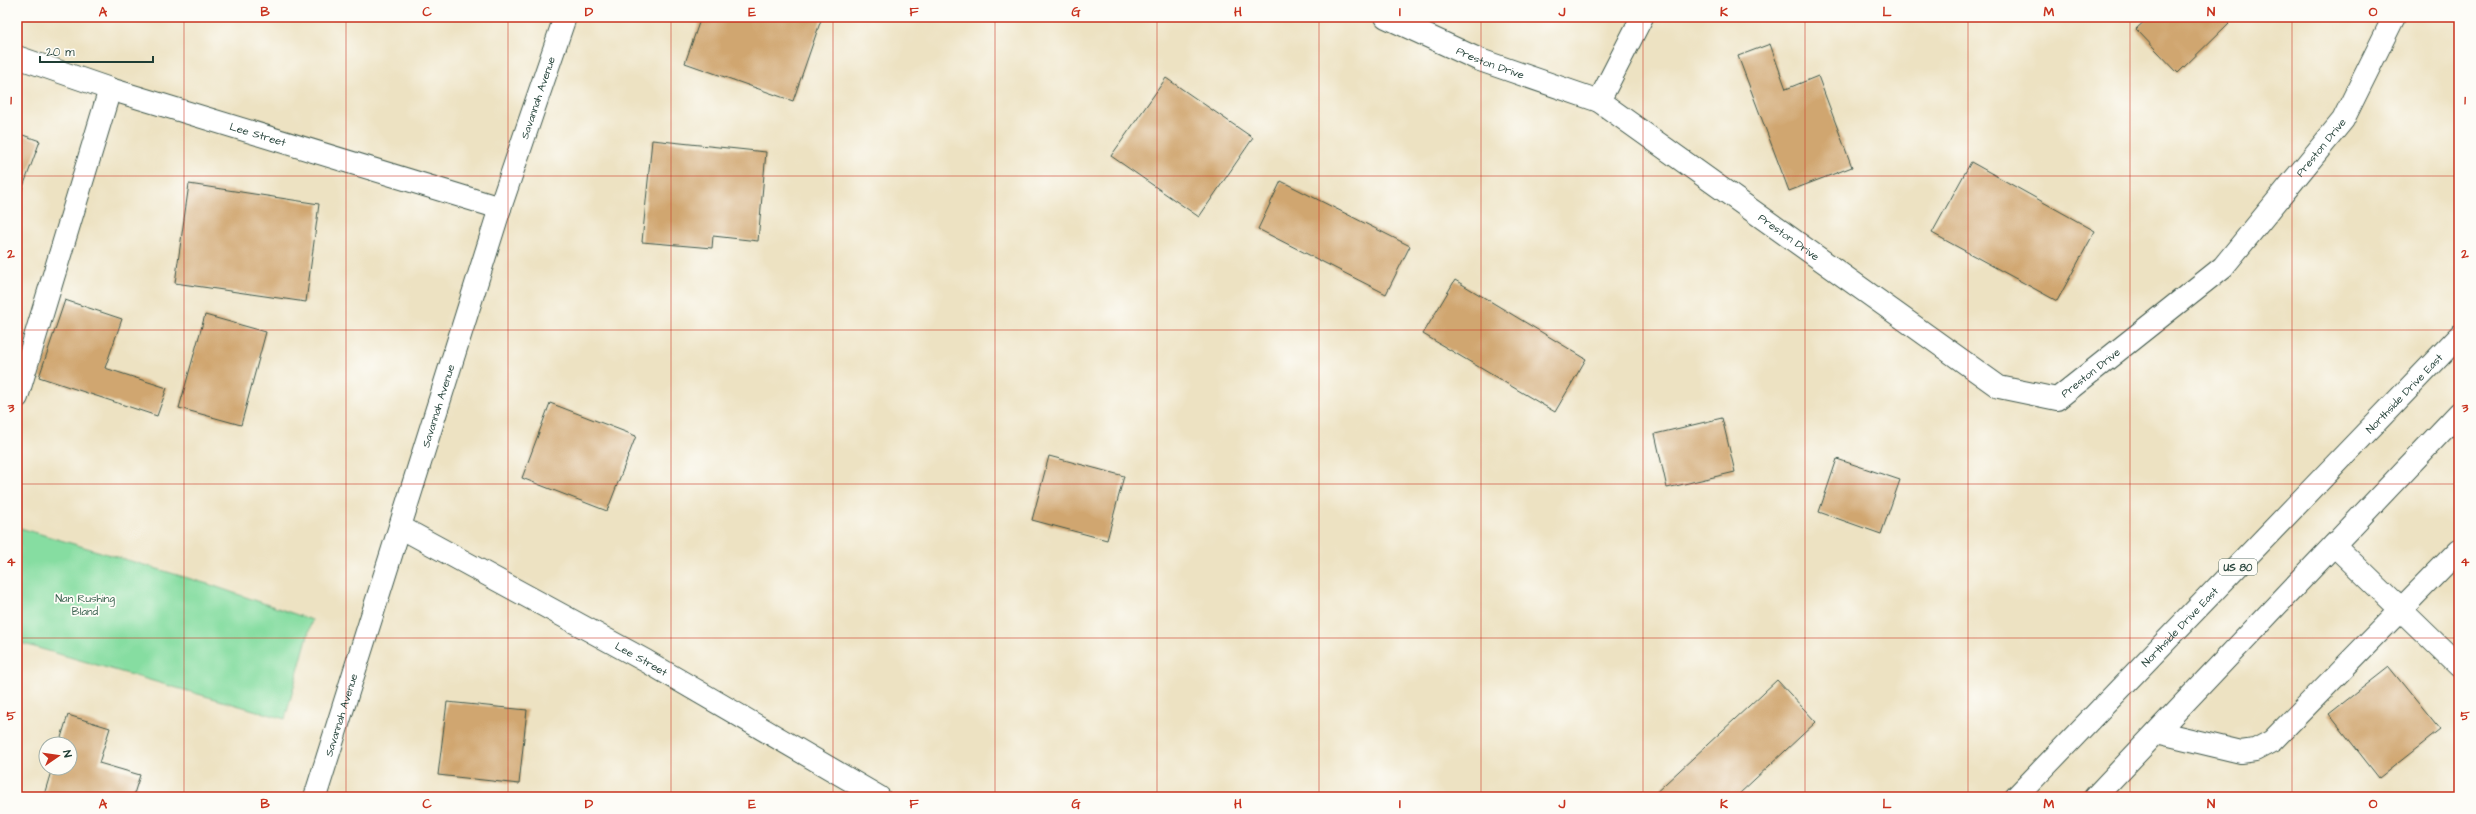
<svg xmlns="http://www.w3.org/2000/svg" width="2476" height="814" viewBox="0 0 2476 814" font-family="'Architects Daughter',sans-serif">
	<rect width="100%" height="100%" fill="#fdfcf7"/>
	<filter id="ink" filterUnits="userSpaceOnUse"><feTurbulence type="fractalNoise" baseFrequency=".025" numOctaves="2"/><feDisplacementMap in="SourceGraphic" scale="8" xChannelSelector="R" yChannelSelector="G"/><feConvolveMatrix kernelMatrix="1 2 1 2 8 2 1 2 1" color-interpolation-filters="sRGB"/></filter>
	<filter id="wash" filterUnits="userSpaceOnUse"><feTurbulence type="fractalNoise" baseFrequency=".012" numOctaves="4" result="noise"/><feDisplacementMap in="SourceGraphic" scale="16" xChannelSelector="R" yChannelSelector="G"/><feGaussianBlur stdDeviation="0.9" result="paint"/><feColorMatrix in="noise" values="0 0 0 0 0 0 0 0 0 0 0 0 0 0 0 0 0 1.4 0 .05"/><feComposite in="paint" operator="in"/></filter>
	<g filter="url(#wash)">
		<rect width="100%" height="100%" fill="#ede2c2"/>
		<!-- green -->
		<path fill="#86dda1" stroke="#528d6a" d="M17,527L211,585L312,620L285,719L17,642Z"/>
		<g id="blocks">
			<!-- building -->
			<path fill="#d0a66f" d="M701,17H822L793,101L685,63Z
				M2149,17H2223L2229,23L2178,73L2136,29Z
				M1770,44L1786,89L1818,76L1852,167L1789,191L1738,56Z
				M1166,78L1253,138L1199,217L1111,156Z
				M17,133L40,141L17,203Z
				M652,140L766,152L758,241L713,236L712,248L642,242Z
				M1971,162L2095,231L2057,301L1932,233Z
				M1281,181L1410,246L1386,294L1258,229Z
				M189,184L319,204L306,302L175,283Z
				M1455,280L1586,359L1555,412L1423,334Z
				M65,300L122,319L105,368L167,388L157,416L39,377Z
				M205,315L266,332L241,425L179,408Z
				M550,403L636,436L607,511L522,478Z
				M1722,418L1735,472L1667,488L1655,434Z
				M1049,456L1124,476L1107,540L1032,520Z
				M1837,459L1900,480L1881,534L1819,512Z
				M2389,667L2440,730L2379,778L2329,714Z
				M1777,680L1816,722L1739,794L1742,797H1651Z
				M447,702L527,710L519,784L438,775Z
				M68,715L110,728L99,763L140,775L133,797H51L44,795L52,768H70V744H59Z"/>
		</g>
	</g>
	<g filter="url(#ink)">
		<use href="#blocks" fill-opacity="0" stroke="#3e5649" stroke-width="1"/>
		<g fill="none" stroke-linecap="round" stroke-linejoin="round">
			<!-- minor casing -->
			<g stroke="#3e5649" stroke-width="24">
				<g id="minor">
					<path id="s1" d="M1386,17L1480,60L1599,101"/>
					<path id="s2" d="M1642,17L1599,101L1999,387L2057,399L2223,267L2343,120L2394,17"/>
					<path id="s3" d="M17,57L110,89L500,208"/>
					<path d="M17,397L110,89"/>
					<path id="s4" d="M400,527L646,661L879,797"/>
					<path d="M2334,545L2459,666"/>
					<path d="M2157,732L2241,752L2255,750L2272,741L2459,550"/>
					<path id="s5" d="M315,797L500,208L565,17"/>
				</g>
			</g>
			<!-- major casing -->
			<g stroke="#3e5649" stroke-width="24">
				<g id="major">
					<path id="s6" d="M2016,797L2459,336"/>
					<path d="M2095,797L2459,413"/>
				</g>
			</g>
			<!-- minor -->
			<use href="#minor" stroke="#fff" stroke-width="22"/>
			<!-- major -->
			<use href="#major" stroke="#fff" stroke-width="22"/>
		</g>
	</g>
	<!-- grid -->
	<path fill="none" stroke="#c8321e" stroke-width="1" stroke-opacity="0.55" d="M184,17V797M346,17V797M508,17V797M671,17V797M833,17V797M995,17V797M1157,17V797M1319,17V797M1481,17V797M1643,17V797M1805,17V797M1968,17V797M2130,17V797M2292,17V797M17,176H2459M17,330H2459M17,484H2459M17,638H2459"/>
	<g text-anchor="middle" stroke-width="3.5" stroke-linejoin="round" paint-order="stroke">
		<!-- shield labels -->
		<rect fill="#fdfcf7" stroke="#62766e" stroke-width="1" x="2219" y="559" width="38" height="16" rx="3"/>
		<g font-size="10" font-weight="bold" fill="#1f3d34">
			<text x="2238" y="571">US 80</text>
		</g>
		<!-- street labels -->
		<g font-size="11" fill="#1f3d34" stroke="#fdfcf7">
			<text dy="4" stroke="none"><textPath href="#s1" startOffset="114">Preston Drive</textPath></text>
			<text dy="4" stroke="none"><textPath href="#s5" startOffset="734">Savannah Avenue</textPath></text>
			<text dy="4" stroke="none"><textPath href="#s3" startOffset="253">Lee Street</textPath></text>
			<text dy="4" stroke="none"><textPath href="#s2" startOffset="1012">Preston Drive</textPath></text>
			<text dy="4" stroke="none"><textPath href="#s2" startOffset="328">Preston Drive</textPath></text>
			<text dy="4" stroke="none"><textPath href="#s2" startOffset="688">Preston Drive</textPath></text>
			<text dy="4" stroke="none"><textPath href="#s6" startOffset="560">Northside Drive East</textPath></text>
			<text dy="4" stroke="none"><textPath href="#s5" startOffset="410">Savannah Avenue</textPath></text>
			<text dy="4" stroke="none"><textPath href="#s6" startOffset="236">Northside Drive East</textPath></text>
			<text dy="4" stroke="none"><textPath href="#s4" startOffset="275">Lee Street</textPath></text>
			<text dy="4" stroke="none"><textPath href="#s5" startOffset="86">Savannah Avenue</textPath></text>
		</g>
		<!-- park labels -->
		<g font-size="11" fill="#345d4a" stroke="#fdfcf7">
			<text x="85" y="602">Nan Rushing<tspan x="85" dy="13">Bland</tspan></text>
		</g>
	</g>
	<!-- margin -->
	<rect width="2476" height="814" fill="none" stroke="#fdfcf7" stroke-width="44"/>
	<!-- north arrow -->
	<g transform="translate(58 756) rotate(77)"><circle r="19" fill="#fdfcf7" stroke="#a4b0a9"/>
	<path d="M0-3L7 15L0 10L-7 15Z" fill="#c8321e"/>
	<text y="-6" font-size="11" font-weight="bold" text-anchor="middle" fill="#1f3d34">N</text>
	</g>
	<!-- scale -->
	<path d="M40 56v6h113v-6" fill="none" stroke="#1f3d34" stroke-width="2"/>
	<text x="46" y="56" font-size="12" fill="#1f3d34" stroke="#fdfcf7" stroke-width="3" paint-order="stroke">20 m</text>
	<rect x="22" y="22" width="2432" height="770" fill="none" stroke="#c8321e" stroke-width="1.5"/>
	<g font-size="13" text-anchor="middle" font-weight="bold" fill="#c8321e">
		<text x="103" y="16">A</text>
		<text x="265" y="16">B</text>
		<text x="427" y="16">C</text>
		<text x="589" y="16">D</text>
		<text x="752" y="16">E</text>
		<text x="914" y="16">F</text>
		<text x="1076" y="16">G</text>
		<text x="1238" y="16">H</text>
		<text x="1400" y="16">I</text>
		<text x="1562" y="16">J</text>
		<text x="1724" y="16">K</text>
		<text x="1887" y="16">L</text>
		<text x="2049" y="16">M</text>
		<text x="2211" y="16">N</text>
		<text x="2373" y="16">O</text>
		<text x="11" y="104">1</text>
		<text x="2465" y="104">1</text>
		<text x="11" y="258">2</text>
		<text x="2465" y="258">2</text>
		<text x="11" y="412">3</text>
		<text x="2465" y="412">3</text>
		<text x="11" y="566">4</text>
		<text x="2465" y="566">4</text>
		<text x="11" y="720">5</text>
		<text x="2465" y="720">5</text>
		<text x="103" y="808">A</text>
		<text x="265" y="808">B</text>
		<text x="427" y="808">C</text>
		<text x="589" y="808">D</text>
		<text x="752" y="808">E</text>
		<text x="914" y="808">F</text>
		<text x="1076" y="808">G</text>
		<text x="1238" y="808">H</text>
		<text x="1400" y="808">I</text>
		<text x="1562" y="808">J</text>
		<text x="1724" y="808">K</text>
		<text x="1887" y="808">L</text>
		<text x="2049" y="808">M</text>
		<text x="2211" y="808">N</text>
		<text x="2373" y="808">O</text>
	</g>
</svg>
